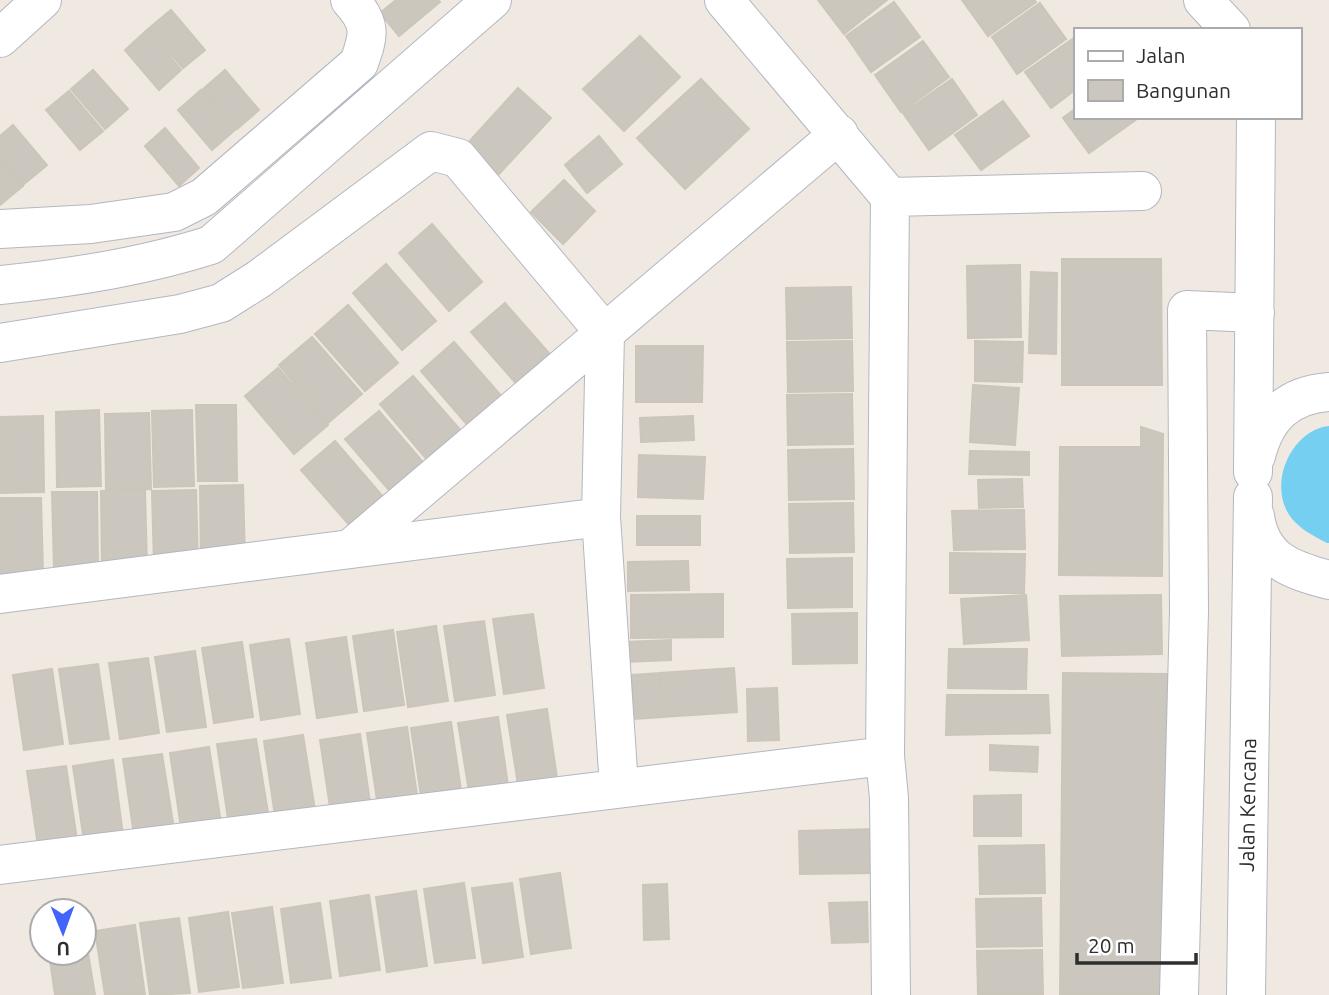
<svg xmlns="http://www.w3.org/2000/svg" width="1329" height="995" viewBox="0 0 1329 995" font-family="Ubuntu,sans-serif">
	<rect width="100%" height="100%" fill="#efe9e1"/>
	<!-- water -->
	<path fill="#75cff0" d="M1329,426V543H1327C1313,536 1296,527 1288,513C1269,481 1292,430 1329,426Z"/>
	<!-- building -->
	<path fill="#cbc7bf" stroke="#cbc5ba" stroke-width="2" d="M396,0H438L440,2L399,36L380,13Z
		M818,0H887L844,34Z
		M962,0H1034L1036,2L988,36Z
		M894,2L920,37L871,72L846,36Z
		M1040,3L1066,39L1017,74L992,37Z
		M171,10L205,50L183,68L148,29Z
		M147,30L181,70L159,90L125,50Z
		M640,36L680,77L624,131L583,89Z
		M1074,38L1075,90L1051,108L1025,72Z
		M923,41L949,77L901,112L875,75Z
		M93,70L128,109L105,129L71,89Z
		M225,70L259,110L237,129L203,89Z
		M701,79L749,129L685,189L637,138Z
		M952,79L977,115L929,150L903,113Z
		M518,88L551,118L499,174L467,144Z
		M201,90L235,130L212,150L178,110Z
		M69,91L103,131L80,150L46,110Z
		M1003,101L1029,136L981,170L955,135Z
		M1075,109V117L1137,119L1089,153L1063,118Z
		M13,125L47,165L24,184L0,156V136Z
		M165,128L199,168L179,186L145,146Z
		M599,136L622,164L587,193L565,165Z
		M0,159L23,186L0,205Z
		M564,180L595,211L563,244L531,212Z
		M432,224L482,282L449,311L399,253Z
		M1062,259H1161L1162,385H1062Z
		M386,264L436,321L402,350L353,293Z
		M1020,265L1021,337L968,338L967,266Z
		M1031,272L1057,273L1056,354L1029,353Z
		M851,287L852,338L787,339L786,288Z
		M505,303L555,360L521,389L471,332Z
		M348,305L398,363L365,391L315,334Z
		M312,337L362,394L328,423L279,365Z
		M852,341L853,391L788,392L787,342Z
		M975,341L1023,342L1022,382L975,381Z
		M454,342L504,399L470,428L421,371Z
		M636,346H703L702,402H636Z
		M278,368L328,425L294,454L245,396Z
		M413,376L463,433L429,462L380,404Z
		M973,385L1019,388L1015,445L970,442Z
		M852,394L853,444L788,445L787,395Z
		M196,405H236L237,481H198Z
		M99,410L101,486L57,487L56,412Z
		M192,410L194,486L154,487L152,411Z
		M379,411L428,468L395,497L345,439Z
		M149,413L151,489L106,490L105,414Z
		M43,416L44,492L0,493V417Z
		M693,416L694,440L641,442L640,418Z
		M1141,427L1163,434L1162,576L1059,575L1060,447H1141Z
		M335,441L384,498L351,527L301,470Z
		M853,449L854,499L789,500L788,450Z
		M970,451L1029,452V475L969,474Z
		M639,455L705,457L703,499L638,497Z
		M1022,479L1023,507L979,508L978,480Z
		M243,485L245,560L201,562L200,486Z
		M196,490L198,566H154L152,491Z
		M101,491H145L147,566L102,567Z
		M52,492H97L98,567L54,568Z
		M0,498H41L43,573L0,574Z
		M853,503L854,552L790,553L789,504Z
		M1024,510L1025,549L954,550L952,511Z
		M637,516H700V545H637Z
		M950,553L1025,554L1024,593H950Z
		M852,558V607L788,608L787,559Z
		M688,561L689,590L628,591V562Z
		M723,594V637L631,638V595Z
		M1026,595L1029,640L964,644L961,599Z
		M1161,595L1162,654L1062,656L1060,596Z
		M857,613V663L793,664L792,614Z
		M533,614L544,688L504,694L493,619Z
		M484,621L495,695L455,701L444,626Z
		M436,626L448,701L408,707L397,632Z
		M393,630L404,705L364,711L353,636Z
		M346,637L357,712L317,718L306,643Z
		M289,639L300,714L261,720L250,645Z
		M671,640V660L625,662V642Z
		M242,642L253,717L214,723L202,648Z
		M949,649H1027L1026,689L948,688Z
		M195,651L206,727L167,732L155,657Z
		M148,658L159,733L120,739L109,663Z
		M98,664L109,739L70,744L59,669Z
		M734,668L737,712L663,717L660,673Z
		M52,669L63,744L24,750L13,675Z
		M660,673L663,717L634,719L632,675Z
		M1063,673L1167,674L1164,995H1060Z
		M777,688L779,740L748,741L747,689Z
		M947,695H1048L1050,733L946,735Z
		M547,709L558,785L519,791L507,715Z
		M498,717L509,792L470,798L458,723Z
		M451,722L462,797L422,803L411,728Z
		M407,727L418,802L378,807L367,733Z
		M360,734L371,809L331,814L320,740Z
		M303,735L315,810L275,816L264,741Z
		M256,739L268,813L228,819L217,744Z
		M990,745L1038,747L1037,772L990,770Z
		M209,747L221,823L181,828L170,753Z
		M162,754L174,829L134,835L123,759Z
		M113,760L123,835L84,841L73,766Z
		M66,766L77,840L38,846L27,771Z
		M1021,795V836H974V796Z
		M876,829L877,873L800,874L799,831Z
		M1044,845L1045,893L980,894L979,846Z
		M560,873L571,948L531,954L520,879Z
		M464,883L475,958L435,963L424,889Z
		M512,883L523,957L483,963L472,888Z
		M667,884L669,939L644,940L643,885Z
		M416,891L427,966L387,972L376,897Z
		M369,895L380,970L340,976L330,901Z
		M1041,898L1042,946L977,947L976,899Z
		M867,902L868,942L832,943L829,903Z
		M320,903L331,978L291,983L281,909Z
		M272,907L283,983L243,988L232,913Z
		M228,912L239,987L199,992L189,918Z
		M179,918L190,993L150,995L140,923Z
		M135,925L145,995H105L95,931Z
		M84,929L95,995H55L49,953H84Z
		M1042,950L1043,995H978L977,951Z"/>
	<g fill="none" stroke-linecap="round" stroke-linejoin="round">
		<!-- minor casing -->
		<g stroke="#b4b7c1" stroke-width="40">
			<path id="minor" d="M724,0L890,197L1142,191
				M1203,0L1231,30
				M0,38L42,0
				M0,229L91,224L174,212L204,197L359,63C369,35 372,24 350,0
				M0,285C73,278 142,267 211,245L492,0
				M0,343L180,314L221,303L259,279L431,151L458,158L605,333L601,517L619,787
				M1256,456C1266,416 1288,395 1329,392
				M1253,472L1256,117
				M1255,516C1261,560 1291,570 1329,580
				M350,549L839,134
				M0,594L601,517
				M885,756L889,798L891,995
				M0,865L885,756L890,197
				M1179,995L1189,611L1187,310L1255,313
				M1246,995L1253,497"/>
		</g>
		<!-- minor -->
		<use href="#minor" stroke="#fff" stroke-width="38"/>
	</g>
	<g text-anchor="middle" stroke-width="5" stroke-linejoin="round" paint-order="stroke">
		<!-- street labels -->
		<g font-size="21" fill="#2e2e2e" stroke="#fff">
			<text transform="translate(1248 805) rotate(-89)" y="7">Jalan Kencana</text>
		</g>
	</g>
	<!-- legend -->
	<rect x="1074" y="28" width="228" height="91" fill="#ffffff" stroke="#ababab" stroke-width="2"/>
	<rect x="1088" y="51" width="35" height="10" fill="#ffffff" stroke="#ababab" stroke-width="2"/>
	<text x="1136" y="63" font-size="21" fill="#2e2e2e">Jalan</text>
	<rect x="1088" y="80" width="35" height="21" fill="#cbc7bf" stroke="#ababab" stroke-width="2"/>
	<text x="1136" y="98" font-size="21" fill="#2e2e2e">Bangunan</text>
	<!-- north arrow -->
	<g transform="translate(63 932) rotate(179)"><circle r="33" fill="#ffffff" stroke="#ababab" stroke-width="2"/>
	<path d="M0-5L12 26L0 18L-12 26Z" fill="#4264fb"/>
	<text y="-10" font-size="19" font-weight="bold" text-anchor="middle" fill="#2e2e2e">U</text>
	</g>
	<!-- scale -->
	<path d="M1077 953v10h119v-10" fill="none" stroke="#2e2e2e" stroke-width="3.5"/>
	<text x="1088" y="953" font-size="21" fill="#2e2e2e" stroke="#ffffff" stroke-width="5" paint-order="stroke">20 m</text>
</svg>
